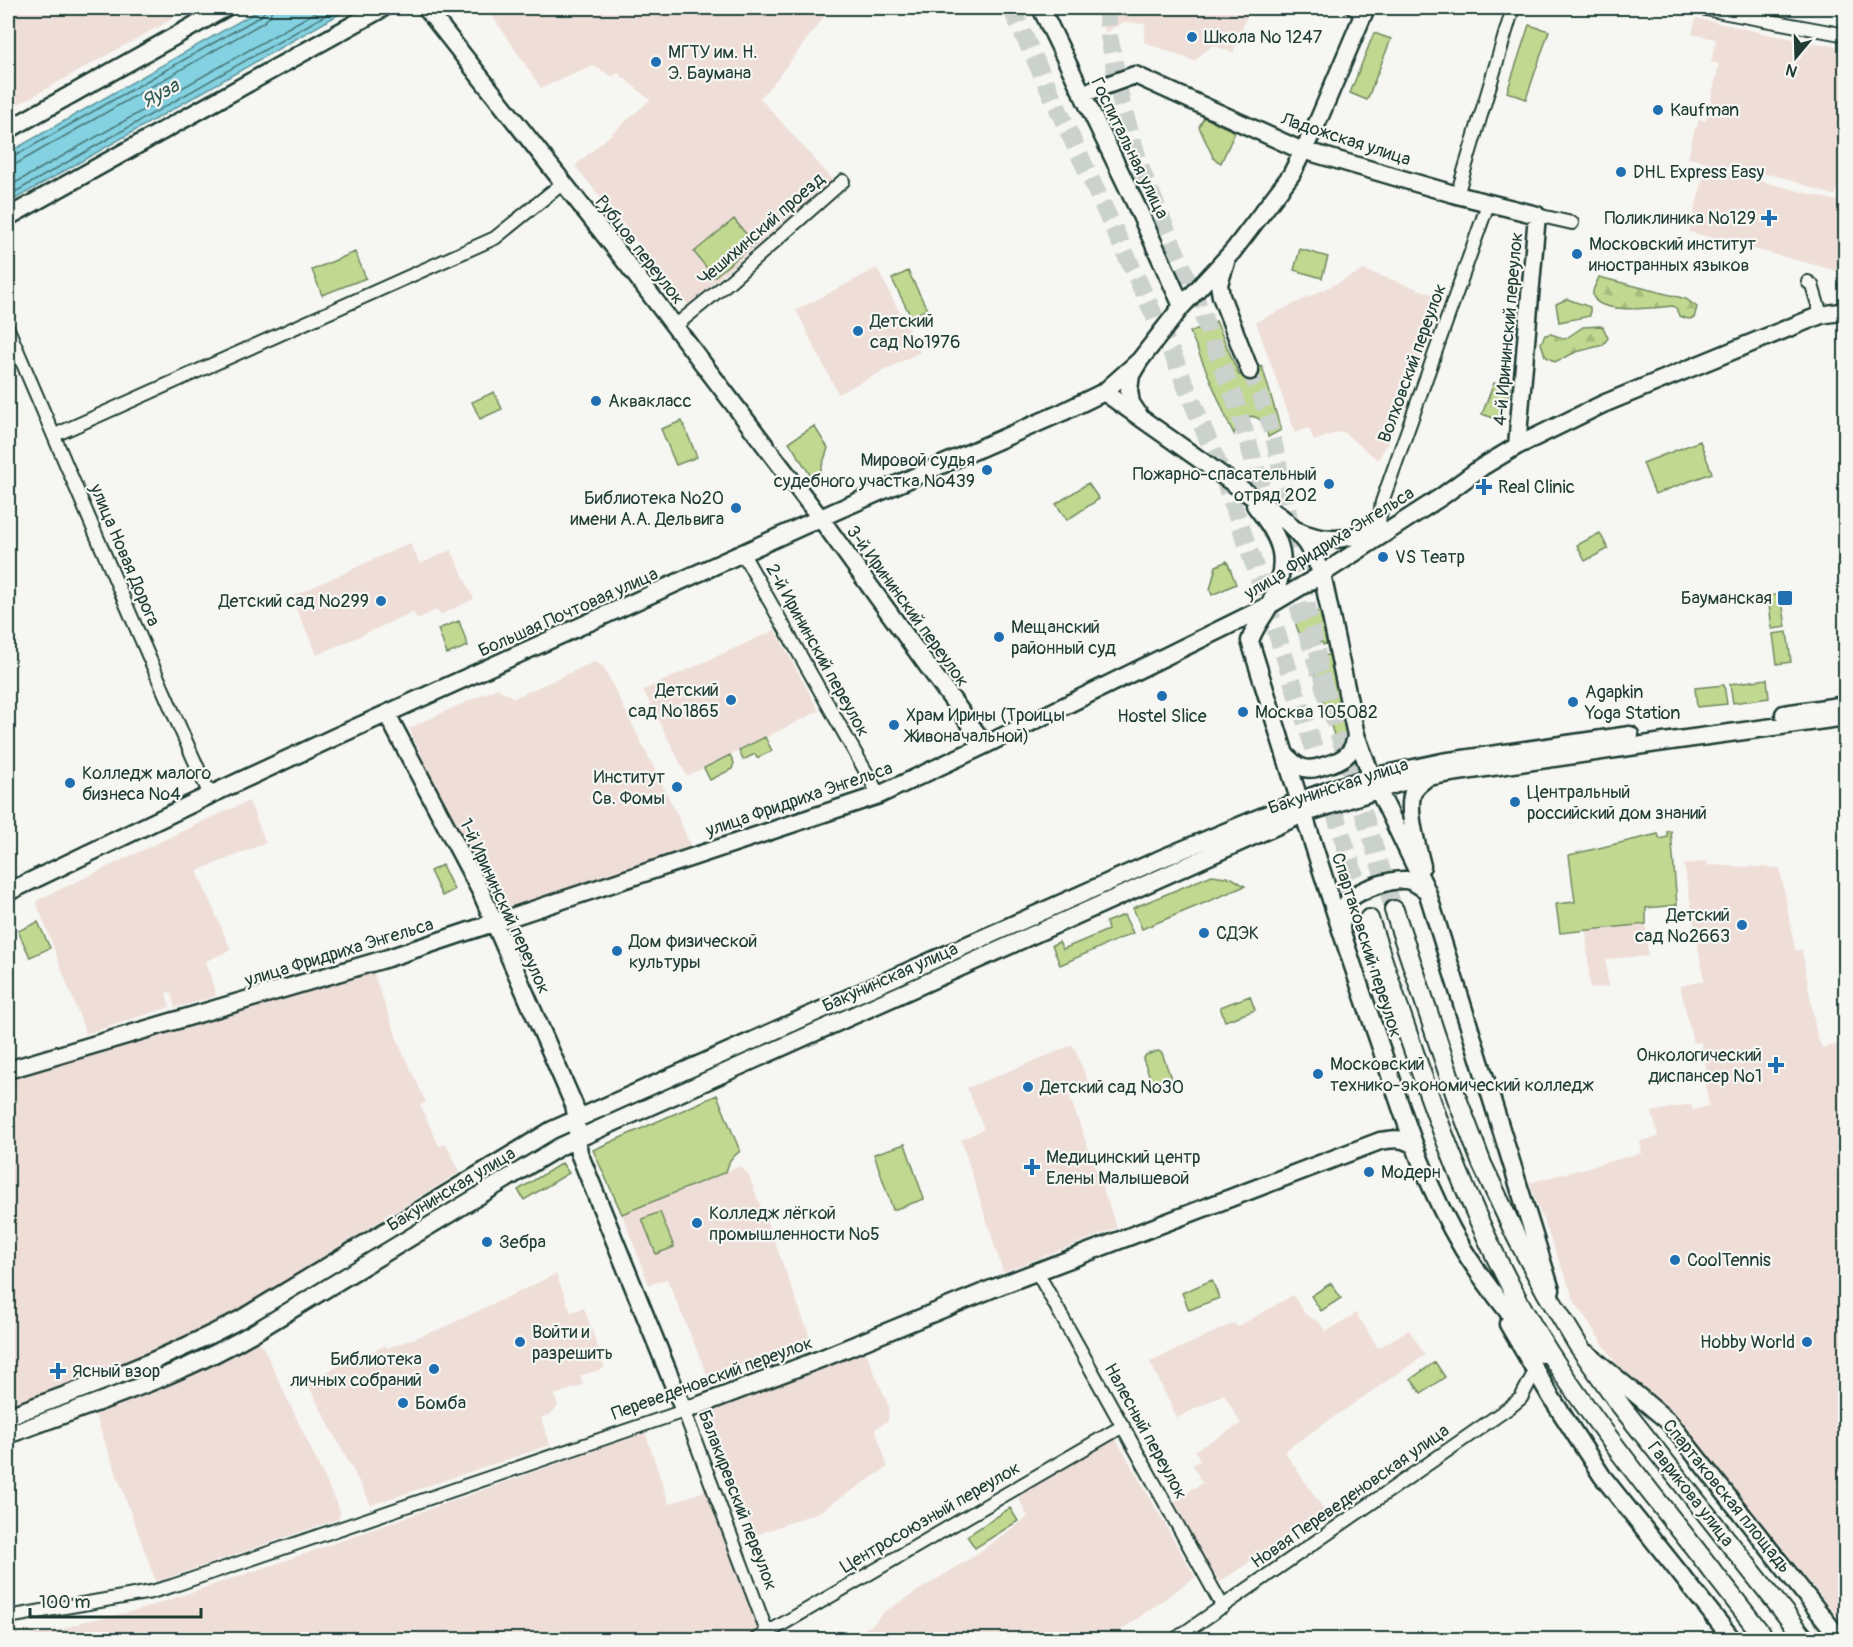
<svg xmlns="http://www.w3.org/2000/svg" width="1853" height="1647" viewBox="0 0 1853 1647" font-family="Pangolin,sans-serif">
	<defs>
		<pattern id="forest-firs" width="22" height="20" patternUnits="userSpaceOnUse" patternTransform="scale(1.5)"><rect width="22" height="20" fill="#c0d88f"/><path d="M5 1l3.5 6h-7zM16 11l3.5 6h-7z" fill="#a5ba7c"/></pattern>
	</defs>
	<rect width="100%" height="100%" fill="#f6f6f2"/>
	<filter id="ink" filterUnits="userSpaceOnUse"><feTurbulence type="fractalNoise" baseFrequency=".0167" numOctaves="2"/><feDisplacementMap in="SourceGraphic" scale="12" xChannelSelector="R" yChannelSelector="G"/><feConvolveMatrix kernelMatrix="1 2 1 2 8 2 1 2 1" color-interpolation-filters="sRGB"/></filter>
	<g filter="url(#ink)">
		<!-- built -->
		<path fill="#efded8" d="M8,8H192L8,110Z
			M487,8H831L775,81L760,98L833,180L688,305L575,166L650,100L618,73L612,76L593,66L541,88Z
			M1094,8H1250L1233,53L1213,45L1194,61L1144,42L1145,24L1124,22L1106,32Z
			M1696,18L1772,35L1845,48V163L1835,196L1785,178L1688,158L1695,127H1697L1699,119L1706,121L1719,64L1711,62L1716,39L1692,34Z
			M1706,167L1845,203V273L1689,232Z
			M877,268L920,352L838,394L796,310Z
			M1364,270L1443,298L1391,437L1378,460L1342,431L1314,441L1309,428L1295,433L1256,322Z
			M410,543L420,564L451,550L474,599L440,615L437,610L417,619L413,612L317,655L291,597Z
			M775,630L819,711L687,776L643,690Z
			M594,662L603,666L677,814L693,852L502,914L436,788L409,728L497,688L514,698Z
			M249,801L266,843L197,871L231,950L206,961L216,996L175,1008L171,992L166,993L170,1007L86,1034L36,901L210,818Z
			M1707,861V865L1780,868L1795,950H1802L1817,1037L1822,1048L1845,1043V1626L1679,1421L1630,1378L1613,1359L1575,1302L1529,1183L1642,1153L1640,1141L1658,1137L1652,1112L1691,1104L1693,1110L1709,1106L1705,1084L1709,1082L1701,1042L1693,1043L1680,986L1704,981L1684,865Z
			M1646,924L1648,956L1606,959L1608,987L1590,988L1586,930Z
			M372,969L401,1049L426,1102L420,1105L439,1146L446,1144L460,1172L240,1308L201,1330L165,1347L16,1403L8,1373V1076Z
			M1073,1045L1090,1086L1069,1095L1117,1228L1003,1272L961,1140L984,1129L967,1088Z
			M740,1166L748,1174L773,1237L810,1338L709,1379L667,1279L649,1285L622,1214Z
			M556,1274L571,1312L584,1308L605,1368L580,1376L583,1385L554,1395L558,1406L551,1414L541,1418L550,1445L371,1505L306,1381L386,1345L387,1348L440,1329Z
			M1293,1295L1306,1315L1320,1323L1326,1332L1356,1313L1378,1348L1409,1330L1425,1355L1284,1451L1325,1511L1220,1582L1207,1563L1174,1501L1202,1483L1193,1465L1200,1460L1195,1450L1241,1424L1224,1394L1177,1418L1150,1362L1234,1323L1237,1327Z
			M256,1338L264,1349L341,1513L338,1519L156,1582L94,1412Z
			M864,1348L889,1407L888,1421L875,1429L888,1467L819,1512L753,1536L704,1411Z
			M645,1432L669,1504L707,1490L761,1631L742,1640H8V1631L16,1629L19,1637L63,1629L82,1622L139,1610L290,1559Z
			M1116,1439L1195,1577L1120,1631L1126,1639H846L872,1625L884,1612L971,1558L1028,1517L1017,1495Z"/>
		<!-- green -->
		<path fill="#c0d88f" stroke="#708a62" stroke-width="1.5" d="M1529,25L1549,31L1526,99L1507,92Z
			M1374,33L1391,39L1367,100L1350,93Z
			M1204,117L1235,132L1221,163L1214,159L1199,127Z
			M734,219L754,244L714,277L694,252Z
			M1300,249L1328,257L1322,278L1294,270Z
			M355,252L366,278L322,295L312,270Z
			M908,271L927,309L911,317L892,279Z
			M1567,299L1590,307V316L1559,322L1556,304Z
			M1216,321L1239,375L1262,366L1281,430L1268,437C1267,432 1267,427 1263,423C1252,409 1236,420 1234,434L1228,422L1190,332Z
			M1494,383L1510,389L1499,420L1482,414Z
			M494,392L502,409L480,419L472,402Z
			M682,421L697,457L676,465L661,429Z
			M814,426L828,448L816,484L789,442Z
			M1700,441L1712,473L1655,494L1643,463Z
			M1088,483L1099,499L1067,520L1056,504Z
			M1600,533L1608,549L1585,561L1577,545Z
			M1227,561L1236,584L1212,595L1210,590L1216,566Z
			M1781,594L1786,627L1772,629L1768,596Z
			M1314,608L1315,612L1321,611L1328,643L1323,645L1322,642L1304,648L1293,616Z
			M459,621L468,646L447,654L438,629Z
			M1787,632L1791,662L1777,664L1773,634Z
			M1331,654L1350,737L1340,754L1310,660Z
			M1767,679L1769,698L1733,703L1730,684Z
			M1724,685L1727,704L1697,707L1695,688Z
			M765,737L772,751L757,758L755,754L743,760L739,750Z
			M730,755L734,763L732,769L710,780L704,768Z
			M1671,831L1677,905L1646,908V924L1560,933L1556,904L1575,902L1569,855L1658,834L1660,839L1668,837L1667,832Z
			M442,865L454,890L442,896L430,871Z
			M1212,875L1232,878L1245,886L1142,929L1133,908Z
			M1124,915L1133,933L1060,965L1052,945L1059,942L1063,949L1108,930L1106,922Z
			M38,922L50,948L30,957L18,931Z
			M1250,996L1255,1010L1225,1021L1220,1007Z
			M1158,1051L1162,1053L1172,1081L1154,1088L1143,1059L1146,1055Z
			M717,1095L740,1151L730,1160L726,1172L622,1214L593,1150Z
			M905,1144L924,1199L893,1210L874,1154Z
			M562,1163L569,1173L524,1200L518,1190Z
			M660,1212L674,1247L656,1254L642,1219Z
			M1212,1280L1219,1298L1189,1310L1182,1293Z
			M1331,1283L1341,1298L1321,1311L1311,1296Z
			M1435,1362L1445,1377L1421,1393L1411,1379Z
			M1010,1508L1018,1521L975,1548L967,1536Z"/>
		<!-- forest -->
		<path fill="url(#forest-firs)" stroke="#708a62" stroke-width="1.5" d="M1599,277L1686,299L1697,307L1694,318L1688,319L1679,316L1676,308L1673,306C1658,307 1597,316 1593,295C1592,288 1597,283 1599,277Z
			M1600,326L1603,327L1608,338L1603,345L1576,352L1555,362L1545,356L1541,343L1545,335L1551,334L1565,339L1583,327Z"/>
		<!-- water -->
		<path fill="#83d1e1" stroke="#5b969c" stroke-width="1.5" d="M263,8H350L8,203V153Z"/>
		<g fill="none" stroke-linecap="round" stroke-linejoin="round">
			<!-- shore -->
			<path stroke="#477879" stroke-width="1.5" d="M8,158L13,157L261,16L264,12V8
				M8,166L16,164L264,22L270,16L272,8
				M8,187L323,8
				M8,196L338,8"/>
			<!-- secondary-tunnel -->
			<path stroke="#cbd1cc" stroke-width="16" stroke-dasharray="16 8" stroke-linecap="butt" d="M1250,371L1266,412L1275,445L1325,690"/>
			<!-- primary-tunnel -->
			<path stroke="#cbd1cc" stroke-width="18" stroke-dasharray="18 9" stroke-linecap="butt" d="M1011,8L1175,360L1221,471L1261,584L1369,919
				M1106,8L1109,36L1122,105L1142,172L1202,314L1235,400L1271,518
				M1282,553L1394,910"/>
			<!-- street casing -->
			<g stroke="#1f3d34" stroke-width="16">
				<path id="street" d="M1352,8L1363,14
					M1700,8L1846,35
					M1457,195L1513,8
					M1537,215L1572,223
					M1808,282L1812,285L1821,315
					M675,326L729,282L843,181
					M8,329C75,484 140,641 210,795
					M55,435L495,238L563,183
					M1379,535L1378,529L1382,502L1488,204
					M743,554L879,795
					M1037,1272L1223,1607
					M8,1617L151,1592L172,1586L684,1411L770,1640
					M755,1640L1123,1426
					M1174,1640L1510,1407L1521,1398L1535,1371"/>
			</g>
			<!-- secondary casing -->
			<g stroke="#1f3d34" stroke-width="21">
				<path id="secondary" d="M426,8L628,265L821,519L985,745
					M1041,8L1137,207L1182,306
					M1082,94L1135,75L1296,148L1457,195L1537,215L1517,446
					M8,130L225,8
					M8,217L383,8
					M1226,262L1219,284L1221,296L1250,371
					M1104,392L1281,517C1303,536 1310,547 1322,574L1356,735L1372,777L1427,891L1551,1290
					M1139,415L1131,403L1129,390L1131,375L1140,360L1182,306L1233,251L1291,175L1318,121L1366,8
					M1255,505C1283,541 1291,560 1270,604C1264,617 1254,627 1250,641C1291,774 1332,908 1378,1039C1402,1110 1424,1184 1463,1249C1486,1286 1515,1320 1542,1354
					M1296,530C1329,545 1348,539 1381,528
					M387,714L481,892L574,1105C578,1121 576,1137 579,1153L684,1411L823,1358L994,1288L1380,1141C1396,1139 1402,1137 1415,1146
					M1784,714L1846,705
					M1285,754C1290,760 1296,766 1304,768C1311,770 1317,768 1323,766C1341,761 1354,755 1356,735
					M1422,866C1418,848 1405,808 1414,790C1417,785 1423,781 1428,777
					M8,892L210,795L337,736L836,511L1063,412L1104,392L1140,360
					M1341,927C1342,918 1343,908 1349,900C1360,889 1391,879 1406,880C1414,881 1420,886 1427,891
					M8,1070L388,958L879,795L985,745L1270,605L1322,574L1441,497L1482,467L1517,446L1603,404L1754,342L1821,315L1846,311
					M1508,1324L1551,1397L1602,1476L1733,1640
					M1588,1354L1669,1422L1841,1640
					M8,1416C87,1388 166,1359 241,1319L552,1130L1158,860L1299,801L1341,786L1372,777L1442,762L1630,735
					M8,1435C93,1403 180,1377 258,1330L559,1147L1303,814L1400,783L1444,774L1664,742L1846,717"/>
			</g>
			<!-- primary casing -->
			<g stroke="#1f3d34" stroke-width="22">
				<path id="primary" d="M1394,910L1456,1096L1482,1164L1517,1238L1546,1292L1578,1345L1621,1406L1806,1640
					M1369,919C1411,1043 1450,1170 1511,1287C1549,1361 1600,1427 1651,1493C1690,1542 1728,1591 1766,1640"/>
			</g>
			<!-- street -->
			<use href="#street" stroke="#f6f6f2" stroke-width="12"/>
			<!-- secondary -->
			<use href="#secondary" stroke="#f6f6f2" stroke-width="16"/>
			<!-- primary -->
			<use href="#primary" stroke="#f6f6f2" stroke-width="18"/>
		</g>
	</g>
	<!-- markers -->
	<g fill="#1f6fb2" stroke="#f6f6f2" stroke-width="2">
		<circle cx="1192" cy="37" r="6"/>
		<circle cx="656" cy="62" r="6"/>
		<circle cx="1658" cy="110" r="6"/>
		<circle cx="1621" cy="172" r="6"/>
		<path d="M1766 209h6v6h6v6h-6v6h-6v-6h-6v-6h6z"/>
		<circle cx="1577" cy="254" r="6"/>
		<circle cx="858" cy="331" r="6"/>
		<circle cx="596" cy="401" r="6"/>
		<circle cx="987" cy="470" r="6"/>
		<circle cx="1329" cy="484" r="6"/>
		<path d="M1481 478h6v6h6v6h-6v6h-6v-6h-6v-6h6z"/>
		<circle cx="736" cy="508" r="6"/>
		<circle cx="1383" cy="557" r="6"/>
		<rect x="1777" y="590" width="16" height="16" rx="3"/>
		<circle cx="381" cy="601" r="6"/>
		<circle cx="999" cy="637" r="6"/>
		<circle cx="1162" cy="696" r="6"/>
		<circle cx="731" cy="700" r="6"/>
		<circle cx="1573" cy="702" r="6"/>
		<circle cx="1243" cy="712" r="6"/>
		<circle cx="894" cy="725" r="6"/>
		<circle cx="70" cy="783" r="6"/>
		<circle cx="677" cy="787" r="6"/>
		<circle cx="1515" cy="802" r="6"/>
		<circle cx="1742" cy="925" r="6"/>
		<circle cx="1204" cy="933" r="6"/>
		<circle cx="617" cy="951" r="6"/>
		<path d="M1773 1056h6v6h6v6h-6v6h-6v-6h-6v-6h6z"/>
		<circle cx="1318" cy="1074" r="6"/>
		<circle cx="1028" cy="1087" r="6"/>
		<path d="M1029 1158h6v6h6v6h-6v6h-6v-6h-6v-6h6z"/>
		<circle cx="1369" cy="1172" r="6"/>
		<circle cx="697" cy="1223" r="6"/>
		<circle cx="487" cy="1242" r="6"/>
		<circle cx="1675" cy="1260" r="6"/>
		<circle cx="520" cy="1342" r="6"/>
		<circle cx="1807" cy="1342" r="6"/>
		<circle cx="434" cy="1369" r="6"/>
		<path d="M55 1362h6v6h6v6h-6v6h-6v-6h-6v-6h6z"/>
		<circle cx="403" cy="1403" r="6"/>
	</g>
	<g text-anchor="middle" stroke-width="4.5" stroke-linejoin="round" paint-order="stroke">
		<!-- poi labels -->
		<g font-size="18" fill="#1f3d34" stroke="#f6f6f2" text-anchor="start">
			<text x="1204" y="43">Школа № 1247</text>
			<text x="668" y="58">МГТУ им. Н.<tspan x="668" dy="21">Э. Баумана</tspan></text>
			<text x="1670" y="116">Kaufman</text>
			<text x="1633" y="178">DHL Express Easy</text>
			<text x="1756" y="224" text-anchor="end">Поликлиника №129</text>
			<text x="1589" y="250">Московский институт<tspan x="1589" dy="21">иностранных языков</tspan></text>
			<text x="870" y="327">Детский<tspan x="870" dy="21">сад №1976</tspan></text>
			<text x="608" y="407">Аквакласс</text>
			<text x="975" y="466" text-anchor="end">Мировой судья<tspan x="975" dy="21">судебного участка №439</tspan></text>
			<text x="1317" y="480" text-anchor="end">Пожарно-спасательный<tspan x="1317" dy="21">отряд 202</tspan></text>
			<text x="1498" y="493">Real Clinic</text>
			<text x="724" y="504" text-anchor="end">Библиотека №20<tspan x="724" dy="21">имени А.А. Дельвига</tspan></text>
			<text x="1395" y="563">VS Театр</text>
			<text x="1772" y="604" text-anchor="end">Бауманская</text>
			<text x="369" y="607" text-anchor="end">Детский сад №299</text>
			<text x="1011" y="633">Мещанский<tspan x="1011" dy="21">районный суд</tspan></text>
			<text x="719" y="696" text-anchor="end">Детский<tspan x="719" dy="21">сад №1865</tspan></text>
			<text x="1585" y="698">Agapkin<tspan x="1585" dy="21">Yoga Station</tspan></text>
			<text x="1255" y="718">Москва 105082</text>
			<text x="906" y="721">Храм Ирины (Троицы<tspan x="906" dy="21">Живоначальной)</tspan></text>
			<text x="1162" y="722" text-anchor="middle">Hostel Slice</text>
			<text x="82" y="779">Колледж малого<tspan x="82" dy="21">бизнеса №4</tspan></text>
			<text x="665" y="783" text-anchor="end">Институт<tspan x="665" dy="21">Св. Фомы</tspan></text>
			<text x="1527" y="798">Центральный<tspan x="1527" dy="21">российский дом знаний</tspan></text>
			<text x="1730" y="921" text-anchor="end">Детский<tspan x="1730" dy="21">сад №2663</tspan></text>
			<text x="1216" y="939">СДЭК</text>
			<text x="629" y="947">Дом физической<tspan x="629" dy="21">культуры</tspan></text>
			<text x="1762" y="1061" text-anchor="end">Онкологический<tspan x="1762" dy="21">диспансер №1</tspan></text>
			<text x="1330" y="1070">Московский<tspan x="1330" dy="21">технико-экономический колледж</tspan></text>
			<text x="1040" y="1093">Детский сад №30</text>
			<text x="1046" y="1163">Медицинский центр<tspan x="1046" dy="21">Елены Малышевой</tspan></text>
			<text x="1381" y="1178">Модерн</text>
			<text x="709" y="1219">Колледж лёгкой<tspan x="709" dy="21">промышленности №5</tspan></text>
			<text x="499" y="1248">Зебра</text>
			<text x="1687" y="1266">CoolTennis</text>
			<text x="532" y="1338">Войти и<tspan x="532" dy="21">разрешить</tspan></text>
			<text x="1795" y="1348" text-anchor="end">Hobby World</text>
			<text x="422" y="1365" text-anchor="end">Библиотека<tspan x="422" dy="21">личных собраний</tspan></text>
			<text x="72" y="1377">Ясный взор</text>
			<text x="415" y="1409">Бомба</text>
		</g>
		<!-- street labels -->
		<g font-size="18" fill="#1f3d34" stroke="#f6f6f2">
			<text transform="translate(1346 139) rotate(18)" y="6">Ладожская улица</text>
			<text transform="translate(1130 148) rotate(64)" y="6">Госпитальная улица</text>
			<text transform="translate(761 229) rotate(-41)" y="6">Чешихинский проезд</text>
			<text transform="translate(640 250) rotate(52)" y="6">Рубцов переулок</text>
			<text transform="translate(1508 329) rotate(-85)" y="6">4-й Ирининский переулок</text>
			<text transform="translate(1412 363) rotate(-70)" y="6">Волховский переулок</text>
			<text transform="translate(1329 543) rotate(-32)" y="6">улица Фридриха Энгельса</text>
			<text transform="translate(125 555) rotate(67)" y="6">улица Новая Дорога</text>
			<text transform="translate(908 606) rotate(54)" y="6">3-й Ирининский переулок</text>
			<text transform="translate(568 612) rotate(-24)" y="6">Большая Почтовая улица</text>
			<text transform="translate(818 650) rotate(61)" y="6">2-й Ирининский переулок</text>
			<text transform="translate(1338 786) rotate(-18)" y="6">Бакунинская улица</text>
			<text transform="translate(799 799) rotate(-19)" y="6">улица Фридриха Энгельса</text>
			<text transform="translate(505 906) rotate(65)" y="6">1-й Ирининский переулок</text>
			<text transform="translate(1367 945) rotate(72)" y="6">Спартаковский переулок</text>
			<text transform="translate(339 952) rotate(-17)" y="6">улица Фридриха Энгельса</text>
			<text transform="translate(890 977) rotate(-24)" y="6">Бакунинская улица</text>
			<text transform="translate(451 1189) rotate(-31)" y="6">Бакунинская улица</text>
			<text transform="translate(712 1378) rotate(-20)" y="6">Переведеновский переулок</text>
			<text transform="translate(1146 1431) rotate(61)" y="6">Налесный переулок</text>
			<text transform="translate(1691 1494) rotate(52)" y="6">Гаврикова улица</text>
			<text transform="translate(1350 1496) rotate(-35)" y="6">Новая Переведеновская улица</text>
			<text transform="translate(1727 1496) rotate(51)" y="6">Спартаковская площадь</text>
			<text transform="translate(738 1500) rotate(69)" y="6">Балакиревский переулок</text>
			<text transform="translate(930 1517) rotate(-30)" y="6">Центросоюзный переулок</text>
		</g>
		<!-- water labels -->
		<g font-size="20" font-style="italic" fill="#335b57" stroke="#f6f6f2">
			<text transform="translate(160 93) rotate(-29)" y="7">Яуза</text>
		</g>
	</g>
	<!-- margin -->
	<rect width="1853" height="1647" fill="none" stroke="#f6f6f2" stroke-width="30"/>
	<rect x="15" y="15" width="1823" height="1617" fill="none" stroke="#1f3d34" stroke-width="2" filter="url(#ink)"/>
	<!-- north arrow -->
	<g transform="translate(1796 57) rotate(199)" stroke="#f6f6f2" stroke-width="4.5" paint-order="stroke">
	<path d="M0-4.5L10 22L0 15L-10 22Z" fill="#1f3d34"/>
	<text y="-9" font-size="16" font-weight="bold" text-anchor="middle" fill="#1f3d34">N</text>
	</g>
	<!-- scale -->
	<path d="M30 1608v9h171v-9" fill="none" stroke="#1f3d34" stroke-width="3"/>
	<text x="39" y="1608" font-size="18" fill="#1f3d34" stroke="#f6f6f2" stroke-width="4.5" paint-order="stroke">100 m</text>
</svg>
